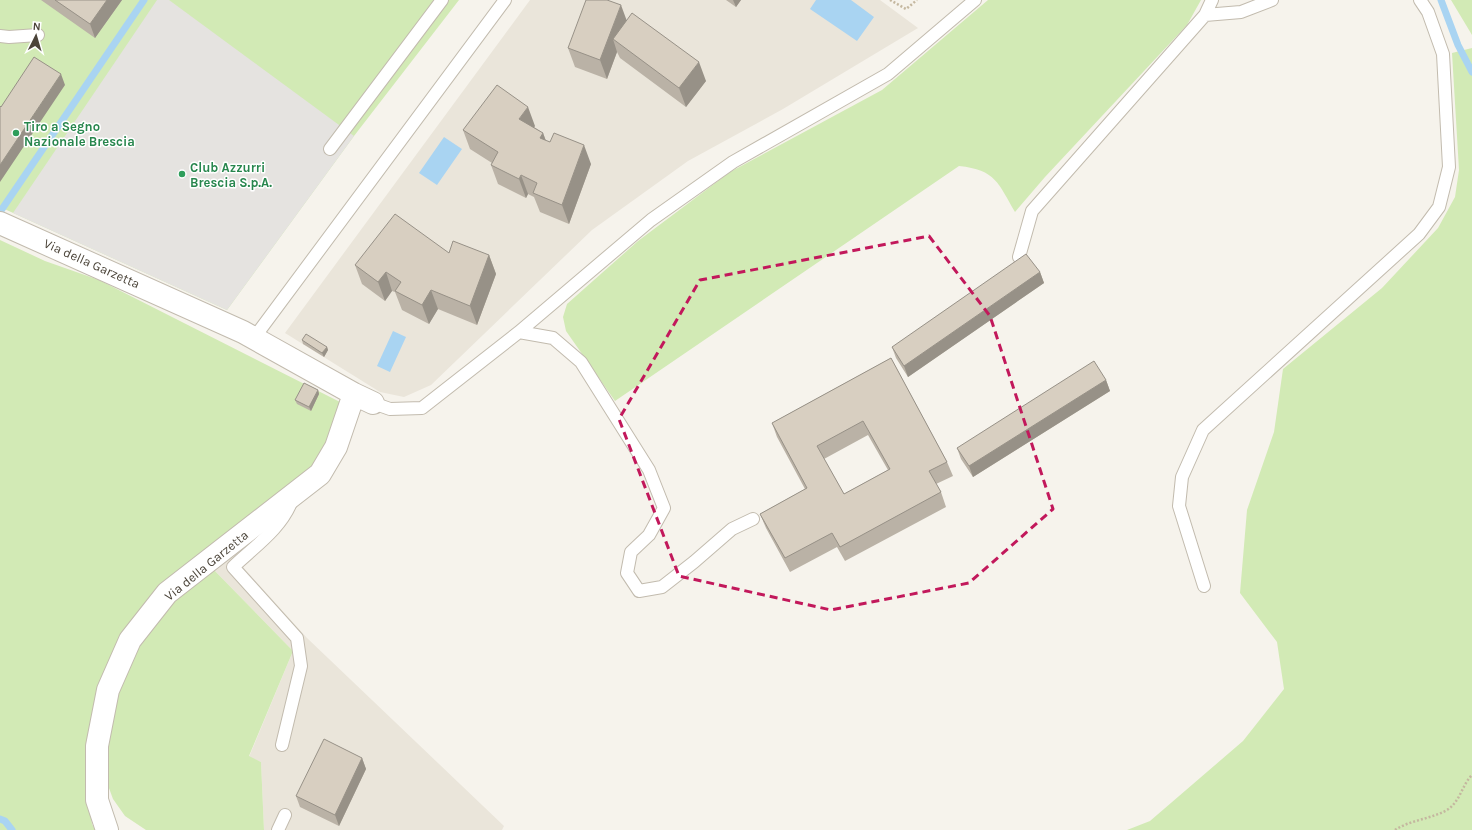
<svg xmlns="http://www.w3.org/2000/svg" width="1472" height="830" viewBox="0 0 1472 830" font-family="Karla,sans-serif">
	<rect width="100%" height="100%" fill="#f6f3ec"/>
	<!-- residential -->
	<path fill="#eae5da" d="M530,0H880L918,28L783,109L688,161L592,230L431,385L404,397L380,392L285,333Z
		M237,550L249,562L243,567L307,638L504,826L502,830H264L261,762L249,757L293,651L212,568Z"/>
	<!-- green -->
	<path fill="#d2eab5" d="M0,0H459L354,136L227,310L0,207Z
		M988,0H1201L1187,25L1045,177L1015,212C998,183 996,170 959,166L615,401L566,331L563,317L567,304L638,241L730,172L882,90Z
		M1451,0H1472V35Z
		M1472,48V830H1127L1150,821L1243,741L1284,689L1277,642L1240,593L1247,510L1274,432L1283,369L1382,288L1438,228L1455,197L1459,170L1452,53Z
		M0,240L45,261L99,280L340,402L331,437L322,461L127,631L89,804L92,824L95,830H0Z
		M212,568L293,651L249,756L261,762L264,830H146L125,816L113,799L102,769L116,692L131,657L174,597Z"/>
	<!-- parking -->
	<path fill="#e5e3e0" d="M157,0H169L354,136L227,310L13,213Z"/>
	<!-- water -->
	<path fill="#a9d4f2" d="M816,0H851L874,17L857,41L810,9Z
		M444,137L462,149L437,185L419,173Z
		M393,331L406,337L390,372L377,366Z"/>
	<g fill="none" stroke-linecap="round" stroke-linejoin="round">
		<!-- stream -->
		<path stroke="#a9d4f2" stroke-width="7" d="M1441,0L1458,45L1472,72
			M0,212L144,0
			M0,819L5,821L12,830"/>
		<!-- service casing -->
		<g stroke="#c2bbae" stroke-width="14">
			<path id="service" d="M1212,0L1205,15L1241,12L1272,0
				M0,36L9,37L38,35
				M330,149L442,0
				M1019,257L1032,211L1205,15
				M519,332L651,220L733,162L888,74L975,0
				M254,338L505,0
				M373,403L390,409L422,408L519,332L553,338L581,362L649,470L664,508L649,535L631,552L627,573L639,591L662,587L694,562L732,529L753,519
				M1204,586L1179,506L1182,477L1203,430L1419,234L1439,207L1449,167L1443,54L1428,12L1420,0
				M282,745L301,666L297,638L233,567C254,547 282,528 292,500
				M278,830L285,815"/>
		</g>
		<!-- minor casing -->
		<g stroke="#c2bbae" stroke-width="24">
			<path id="minor" d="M0,223L243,332L354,394L373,403
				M107,830L97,800V746L108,690L130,640L167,593L320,474L336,447L354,394"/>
		</g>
		<!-- path -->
		<path stroke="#c4b79f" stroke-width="2.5" stroke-dasharray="2 2" stroke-linecap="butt" d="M890,0L906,9L917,0
			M1395,830C1410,820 1431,819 1447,810C1460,802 1462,785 1472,775"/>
		<!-- service -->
		<use href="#service" stroke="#fff" stroke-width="12"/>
		<!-- minor -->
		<use href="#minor" stroke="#fff" stroke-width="22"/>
	</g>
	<!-- wall -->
	<path fill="#bab2a6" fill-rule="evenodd" d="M41,0H122L95,38Z
		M726,0H741L736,7Z
		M627,20L706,81L686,107L620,58L617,52L607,79L575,67L568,48Z
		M535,126L534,127L543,133L546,141L591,164L569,224L540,212L534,197L528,194L526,198L498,184L491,165L492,163L470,149L463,130Z
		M449,253L489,255L496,274L477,325L438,309L429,324L402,310L395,292L392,291L385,301L362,284L355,265Z
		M1040,272L1044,283L908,377L896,358L892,347Z
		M302,340L327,347L328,350L324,357L303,344Z
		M891,358L947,462L953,476L936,484L941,492L946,507L845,561L837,547L790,572L766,528L760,514L805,489L777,437L772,423ZM868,435L888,470L844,494L824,459Z
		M1106,380L1110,391L973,477L961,459L957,448Z
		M318,390L319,394L311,411L297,404L295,400Z
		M362,758L366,769L339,826L300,807L296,796Z"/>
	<!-- shaded-wall -->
	<path fill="#979187" d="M107,0H122L95,38L90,24Z
		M733,0H741L736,7Z
		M621,5L628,24L613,39L617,52L607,79L600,60Z
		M699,62L706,81L686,107L679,88Z
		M61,74L65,85L0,182V165Z
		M528,107L535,126L526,138L519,119Z
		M543,133L550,152L540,138Z
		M584,145L591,164L569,224L562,205Z
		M521,175L528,194L526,198L519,179Z
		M489,255L496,274L477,325L470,306Z
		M386,272L392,291L385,301L378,282Z
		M1040,272L1044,283L908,377L904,366Z
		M431,290L438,309L429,324L422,305Z
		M327,347L328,350L324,357L322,353Z
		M1106,380L1110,391L973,477L969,466Z
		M318,390L319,394L311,411L309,407Z
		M362,758L366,769L339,826L335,815Z"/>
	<!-- building -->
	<path fill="#d8cfc1" stroke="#979187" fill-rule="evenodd" d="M55,0H107L90,24Z
		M586,0H607L621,5L600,60L568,48Z
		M632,13L699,62L679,88L613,39Z
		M34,57L61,74L0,165V106L1,107Z
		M497,85L528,107L519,119L543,133L540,138L550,142L554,133L584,145L562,205L533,193L537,183L521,175L519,179L491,165L498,152L463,130Z
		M395,214L449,253L453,241L489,255L470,306L431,290L422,305L395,291L401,282L386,272L378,282L355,265Z
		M1026,254L1040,272L904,366L892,347Z
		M306,334L327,347L322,353L302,340Z
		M891,358L947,462L929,471L941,492L840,547L832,533L785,558L760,514L807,488L772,423ZM863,421L890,469L844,494L817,446Z
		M1094,361L1106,380L969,466L957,448Z
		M304,383L318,390L309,407L295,400Z
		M324,739L362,758L335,815L296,796Z"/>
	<!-- marked area -->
	<path fill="none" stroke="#c2185b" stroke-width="3" stroke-dasharray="8 5" stroke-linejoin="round" d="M929,236L990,316L1053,509L969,583L831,610L679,576L619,419L700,280Z"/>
	<!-- markers -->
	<g fill="#2e9e5b" stroke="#fff" stroke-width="1.5">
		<circle cx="16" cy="133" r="4"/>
		<circle cx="182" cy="174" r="4"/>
	</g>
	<g text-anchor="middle" stroke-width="3" stroke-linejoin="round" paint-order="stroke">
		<!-- leisure labels -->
		<g font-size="13" font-weight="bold" fill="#27864d" stroke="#fff" text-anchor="start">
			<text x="24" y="131">Tiro a Segno<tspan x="24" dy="15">Nazionale Brescia</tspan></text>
			<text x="190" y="172">Club Azzurri<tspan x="190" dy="15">Brescia S.p.A.</tspan></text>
		</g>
		<!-- street labels -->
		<g font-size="13" fill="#4b4439" stroke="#fff">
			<text transform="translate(92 263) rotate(24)" y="5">Via della Garzetta</text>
			<text transform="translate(206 565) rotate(-39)" y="5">Via della Garzetta</text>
		</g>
	</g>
	<!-- north arrow -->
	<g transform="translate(36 36) rotate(5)" stroke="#ffffff" stroke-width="3" paint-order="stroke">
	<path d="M0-3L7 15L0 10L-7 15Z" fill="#4b4439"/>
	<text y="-6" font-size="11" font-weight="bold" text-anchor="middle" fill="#4b4439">N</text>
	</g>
</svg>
